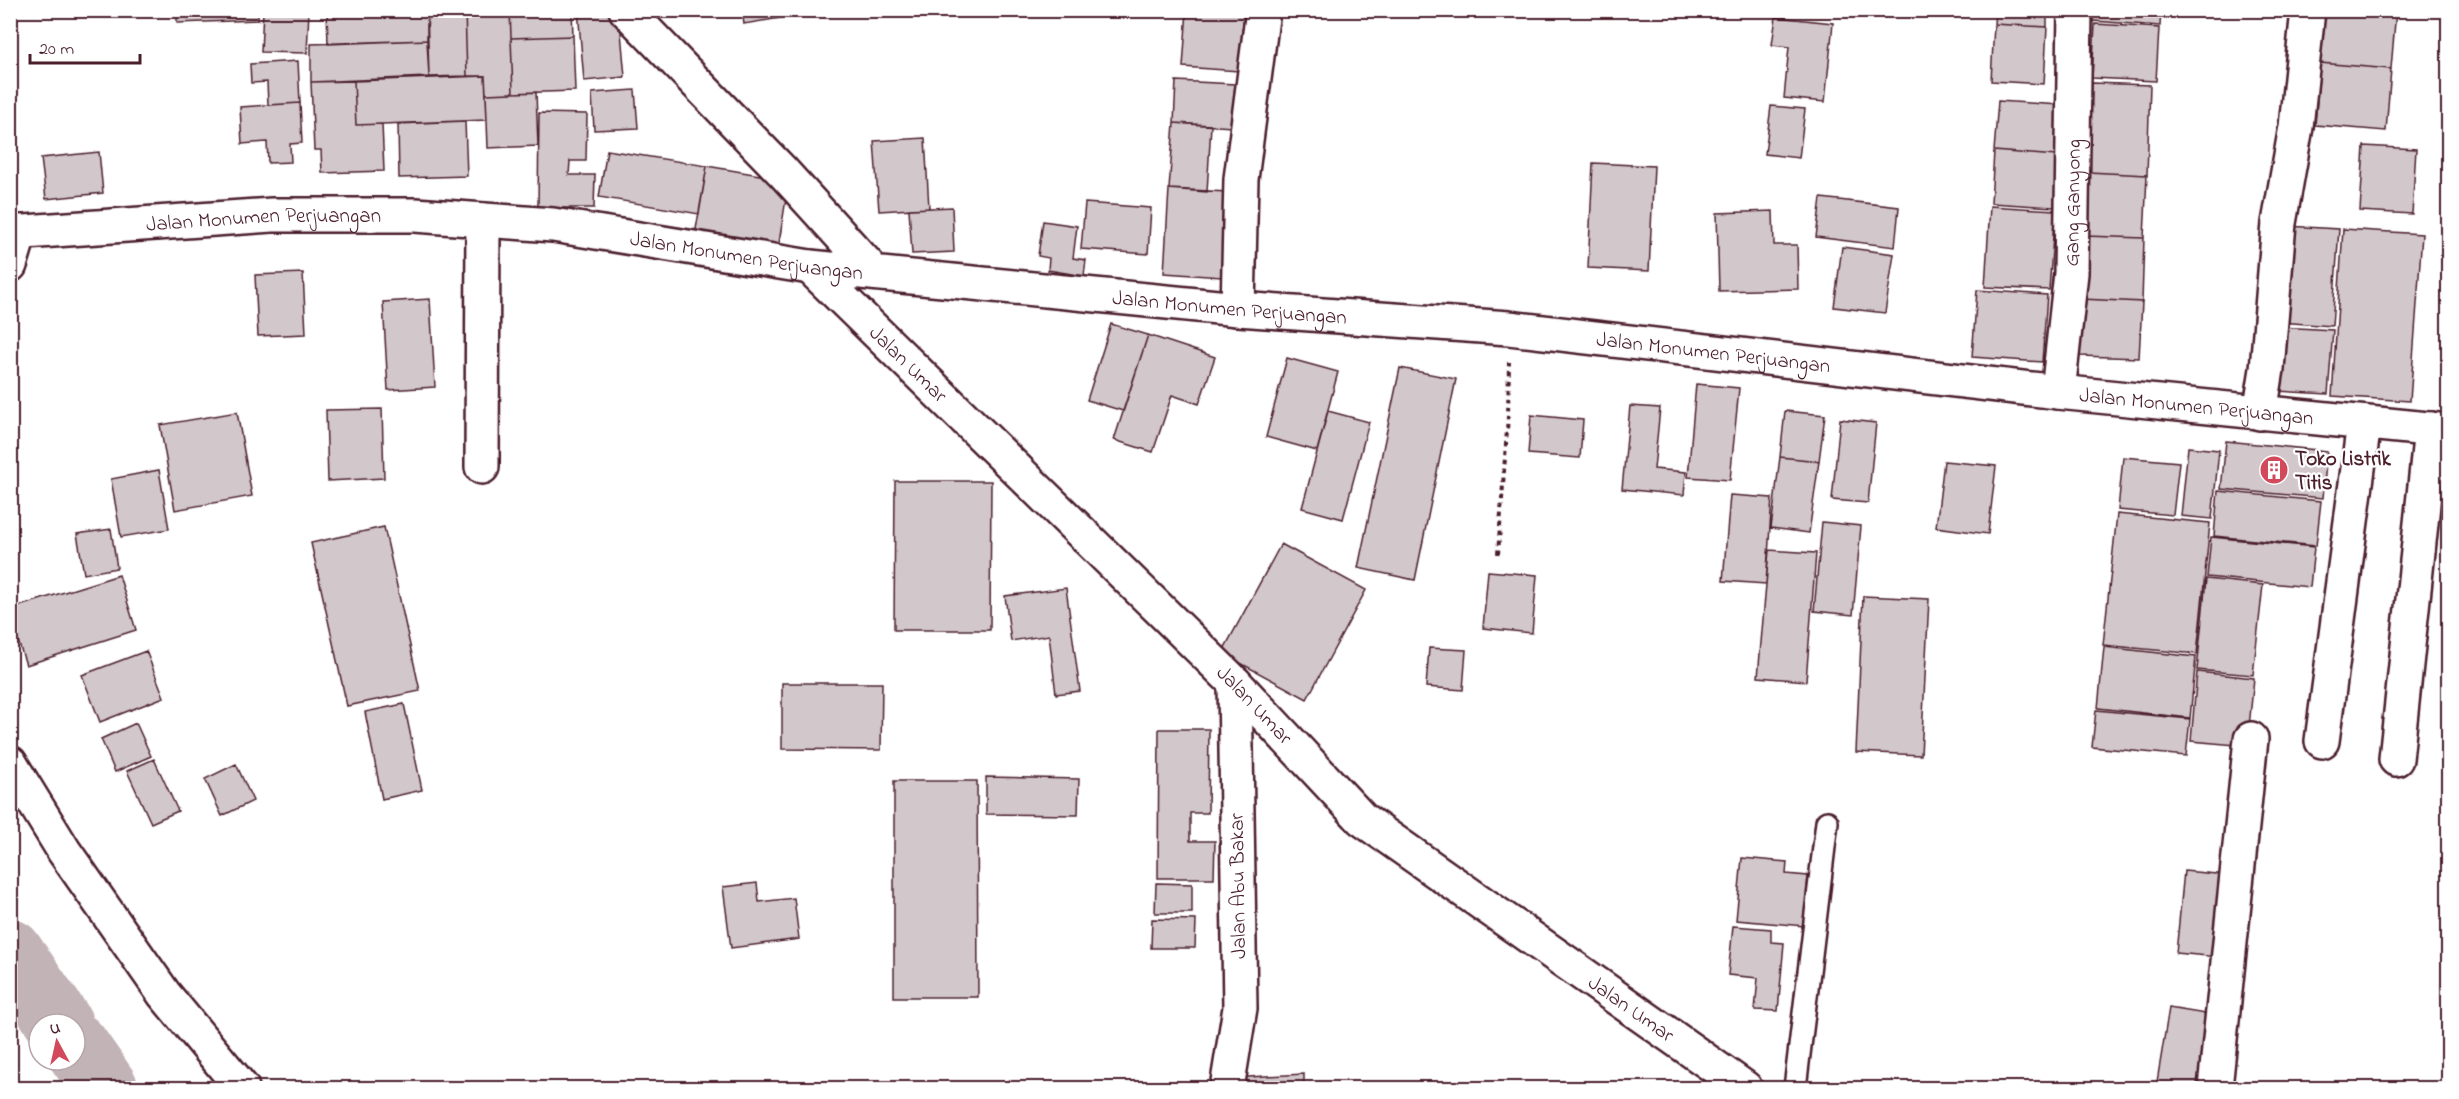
<svg xmlns="http://www.w3.org/2000/svg" width="2459" height="1099" viewBox="0 0 2459 1099" font-family="'Indie Flower',sans-serif">
	<rect width="100%" height="100%" fill="#fff"/>
	<filter id="ink" filterUnits="userSpaceOnUse"><feTurbulence type="fractalNoise" baseFrequency=".0167" numOctaves="2"/><feDisplacementMap in="SourceGraphic" scale="12" xChannelSelector="R" yChannelSelector="G"/><feConvolveMatrix kernelMatrix="1 2 1 2 8 2 1 2 1" color-interpolation-filters="sRGB"/></filter>
	<g filter="url(#ink)">
		<g fill="none" stroke-linecap="round" stroke-linejoin="round">
			<!-- river -->
			<path stroke="#c1b3b6" stroke-width="66" d="M10,952L60,1024
				M75,1045L105,1088"/>
		</g>
		<!-- building -->
		<path fill="#d2c7cb" stroke="#4a1f2b" stroke-width="1.5" d="M177,10H258V20L177,23Z
			M263,10H309L307,53L261,52Z
			M327,10H427V40L328,44Z
			M427,10H465L467,76L429,77Z
			M465,10H510L513,93L486,94L485,76H467Z
			M510,10H572L573,36L511,38Z
			M578,10H619L625,77L584,81Z
			M742,10H792L793,16L744,24Z
			M1187,10H1244L1239,71L1183,67Z
			M1995,10H2047V27L1994,24Z
			M2081,10H2161L2160,26L2080,20Z
			M2325,10H2396L2391,69L2320,63Z
			M1776,17L1833,23L1825,102L1784,98L1789,47L1772,45Z
			M1994,24L2047,27L2044,84L1991,81Z
			M2095,24L2159,28L2156,81L2092,78Z
			M573,36L575,91L513,93L511,38Z
			M427,40L429,77L311,82V44Z
			M298,61L300,103L268,105L267,82L251,83L250,64Z
			M2320,63L2391,69L2386,131L2315,125Z
			M485,76L487,120L356,125L354,81Z
			M354,81L356,125L382,124L384,171L322,173L321,150H314L311,82Z
			M1176,81L1235,84L1232,127L1174,123Z
			M2092,83L2150,85L2147,175L2088,172Z
			M635,90L638,128L594,130L592,93Z
			M536,92L538,146L488,148L486,94Z
			M1998,101L2061,105L2057,156L1994,151Z
			M300,103L302,143L290,144L291,162L268,163L267,142L242,144L240,107Z
			M1771,106L1805,109L1799,158L1765,154Z
			M539,113L587,114L586,161H570L569,175H595L594,208H538Z
			M465,121L467,176L399,178L398,124Z
			M1174,123L1211,125L1207,192L1169,189Z
			M925,138L929,208L879,211L874,141Z
			M2364,146L2416,149L2412,214L2360,211Z
			M607,150L707,166L699,214L599,197Z
			M1994,151L2057,156L2054,207L1991,203Z
			M99,152L103,193L46,199L41,158Z
			M1593,163L1654,166L1649,271L1588,268Z
			M707,166L789,180L778,249L695,235Z
			M2088,172L2147,175L2144,238L2085,236Z
			M1169,189L1228,192L1222,277L1164,273Z
			M1821,198L1899,207L1895,247L1816,237Z
			M1085,203L1151,208L1148,254L1081,249Z
			M1990,206L2055,210L2049,290L1985,287Z
			M952,207L954,252L912,254L909,209Z
			M1773,211L1774,245H1797L1798,289L1719,291L1717,213Z
			M1043,221L1077,226L1073,258L1086,260L1084,276L1048,270L1049,258L1038,256Z
			M2286,226L2339,229L2332,326L2280,322Z
			M2343,229L2422,234L2410,401L2332,396Z
			M2085,236L2144,238L2142,302L2082,299Z
			M1842,247L1894,254L1885,313L1834,307Z
			M303,273L306,334L258,336L255,275Z
			M1977,290L2047,295L2042,362L1972,357Z
			M430,299L435,387L388,390L383,302Z
			M2082,299L2142,302L2139,358L2080,356Z
			M1111,324L1148,335L1123,411L1087,400Z
			M2280,327L2333,330L2328,394L2276,391Z
			M1148,335L1215,357L1199,404L1172,395L1153,452L1114,440Z
			M1287,358L1338,372L1317,451L1266,437Z
			M1400,368L1456,379L1415,580L1358,568Z
			M1696,384L1739,388L1730,480L1688,477Z
			M1630,406L1660,408L1654,469L1686,472L1684,495L1622,489Z
			M382,409L384,478L328,481L326,410Z
			M1328,411L1369,422L1343,519L1302,508Z
			M1785,411L1825,415L1819,461L1780,457Z
			M237,412L252,496L175,510L160,425Z
			M1531,415L1583,420L1580,458L1528,454Z
			M1840,419L1876,423L1868,503L1832,500Z
			M2226,441L2327,451L2323,498L2221,489Z
			M2188,447L2219,450L2212,519L2181,516Z
			M1780,457L1819,461L1809,533L1771,528Z
			M2123,457L2179,462L2173,515L2118,510Z
			M1944,461L1996,466L1988,534L1936,527Z
			M159,470L169,529L121,537L111,479Z
			M895,481H991L990,630H894Z
			M2218,491L2321,501L2316,546L2214,536Z
			M1730,495L1772,498L1766,584L1723,581Z
			M2117,514L2210,523L2197,654L2103,645Z
			M1822,522L1861,526L1853,615L1814,611Z
			M384,527L420,691L347,706L311,543Z
			M111,529L117,568L84,574L77,534Z
			M2211,537L2314,547L2310,587L2207,577Z
			M1281,544L1366,590L1307,699L1222,653Z
			M1769,550L1816,553L1806,681L1758,677Z
			M1488,571L1537,575L1532,633L1483,628Z
			M119,575L136,630L26,665L10,616V609Z
			M2206,579L2263,585L2253,675L2197,670Z
			M1066,588L1080,691L1056,694L1049,635L1011,641L1005,596Z
			M1863,596L1929,599L1921,755L1856,752Z
			M2104,647L2196,657L2190,718L2098,708Z
			M1429,648L1466,650L1463,690L1426,687Z
			M146,651L164,697L100,722L82,675Z
			M2197,672L2254,678L2247,746L2191,741Z
			M782,683H882L881,750L782,749Z
			M404,704L422,790L382,799L365,712Z
			M2096,710L2190,719L2186,756L2092,747Z
			M136,723L151,756L115,772L101,739Z
			M1159,729H1209L1208,813H1190V841H1215L1214,878H1158Z
			M154,759L178,811L151,823L127,771Z
			M236,764L253,801L222,816L205,779Z
			M986,777L1079,779L1078,815L986,814Z
			M894,781H977L978,997H894Z
			M1742,858L1787,862L1786,874L1808,876L1804,926L1736,920Z
			M2184,871L2227,875L2218,957L2176,953Z
			M757,883L759,902L794,898L799,939L731,948L723,887Z
			M1156,883L1192,884V913H1155Z
			M1152,919L1196,920L1195,948H1151Z
			M1733,926L1771,929V942L1784,943L1778,1011L1755,1010L1758,978L1728,975Z
			M2169,1008L2212,1015L2200,1088H2156Z
			M1304,1074V1088H1232L1231,1078Z"/>
		<g fill="none" stroke-linecap="round" stroke-linejoin="round">
			<!-- lane casing -->
			<g stroke="#4a1f2b" stroke-width="26">
				<path id="lane" d="M1795,1088L1827,822"/>
			</g>
			<!-- street casing -->
			<g stroke="#4a1f2b" stroke-width="38">
				<g id="street">
					<path d="M626,10L783,172L875,273"/>
					<path d="M10,265L20,232"/>
					<path id="s1" d="M810,267L1235,683L1362,819L1745,1088"/>
					<path d="M1238,309L1241,179L1263,10"/>
					<path id="s2" d="M2058,392L2071,273L2075,10"/>
					<path d="M2260,413L2267,369L2279,223L2296,127L2308,10"/>
					<path d="M482,467L483,220"/>
					<path d="M2322,741L2364,423"/>
					<path d="M2396,759L2431,429"/>
					<path d="M10,763L64,851L164,994L242,1088"/>
					<path d="M1227,1088L1240,1008L1235,683"/>
					<path d="M2215,1088L2251,739"/>
				</g>
			</g>
			<!-- secondary casing -->
			<g stroke="#4a1f2b" stroke-width="38">
				<g id="secondary">
					<path id="s3" d="M10,233L272,215H415L553,225L810,267L1238,309L1509,328L2058,392L2448,431"/>
				</g>
			</g>
			<!-- path -->
			<path stroke="#4a1f2b" stroke-width="4" stroke-dasharray="4.5 4.5" stroke-linecap="butt" d="M1498,554L1508,416L1509,362"/>
			<!-- lane -->
			<use href="#lane" stroke="#fff" stroke-width="21"/>
			<!-- street -->
			<use href="#street" stroke="#fff" stroke-width="33"/>
			<!-- secondary -->
			<use href="#secondary" stroke="#fff" stroke-width="33"/>
		</g>
	</g>
	<!-- icons -->
	<defs>
		<g id="building-disc" transform="scale(1.5)"><circle r="9.5" fill="#d1495b" stroke="#fff"/><path d="M-4-6H4V6H1V3H-1V6H-4ZM-2.5-4.3h1.7v1.8h-1.7ZM.8-4.3h1.7v1.8H.8ZM-2.5-1h1.7V.8h-1.7ZM.8-1h1.7V.8H.8Z" fill="#fff"/></g>
	</defs>
	<g fill-rule="evenodd">
		<use href="#building-disc" x="2274" y="470"/>
	</g>
	<g text-anchor="middle" stroke-width="4.5" stroke-linejoin="round" paint-order="stroke">
		<!-- street labels -->
		<g font-size="21" fill="#4a1f2b" stroke="#fff">
			<text dy="7" stroke="none"><textPath href="#s2" startOffset="190">Gang Ganyong</textPath></text>
			<text dy="7" stroke="none"><textPath href="#s3" startOffset="254">Jalan Monumen Perjuangan</textPath></text>
			<text dy="7" stroke="none"><textPath href="#s3" startOffset="740">Jalan Monumen Perjuangan</textPath></text>
			<text dy="7" stroke="none"><textPath href="#s3" startOffset="1226">Jalan Monumen Perjuangan</textPath></text>
			<text dy="7" stroke="none"><textPath href="#s3" startOffset="1712">Jalan Monumen Perjuangan</textPath></text>
			<text dy="7" stroke="none"><textPath href="#s1" startOffset="138">Jalan Umar</textPath></text>
			<text dy="7" stroke="none"><textPath href="#s3" startOffset="2198">Jalan Monumen Perjuangan</textPath></text>
			<text dy="7" stroke="none"><textPath href="#s1" startOffset="624">Jalan Umar</textPath></text>
			<text transform="translate(1237 886) rotate(-91)" y="7">Jalan Abu Bakar</text>
			<text dy="7" stroke="none"><textPath href="#s1" startOffset="1110">Jalan Umar</textPath></text>
		</g>
		<!-- poi labels -->
		<g font-size="21" font-weight="bold" fill="#4a1f2b" stroke="#fff" text-anchor="start">
			<text x="2295" y="465">Toko Listrik<tspan x="2295" dy="24">Titis</tspan></text>
		</g>
	</g>
	<!-- margin -->
	<rect width="2459" height="1099" fill="none" stroke="#fff" stroke-width="36"/>
	<rect x="18" y="18" width="2423" height="1063" fill="none" stroke="#4a1f2b" stroke-width="2" filter="url(#ink)"/>
	<!-- north arrow -->
	<g transform="translate(57 1042) rotate(352)"><circle r="28" fill="#ffffff" stroke="#b7a5aa" stroke-width="1.5"/>
	<path d="M0-4.5L10 22L0 15L-10 22Z" fill="#d1495b"/>
	<text y="-9" font-size="16" font-weight="bold" text-anchor="middle" fill="#4a1f2b">U</text>
	</g>
	<!-- scale -->
	<path d="M30 54v9h110v-9" fill="none" stroke="#4a1f2b" stroke-width="3"/>
	<text x="39" y="54" font-size="18" fill="#4a1f2b" stroke="#ffffff" stroke-width="4.5" paint-order="stroke">20 m</text>
</svg>
